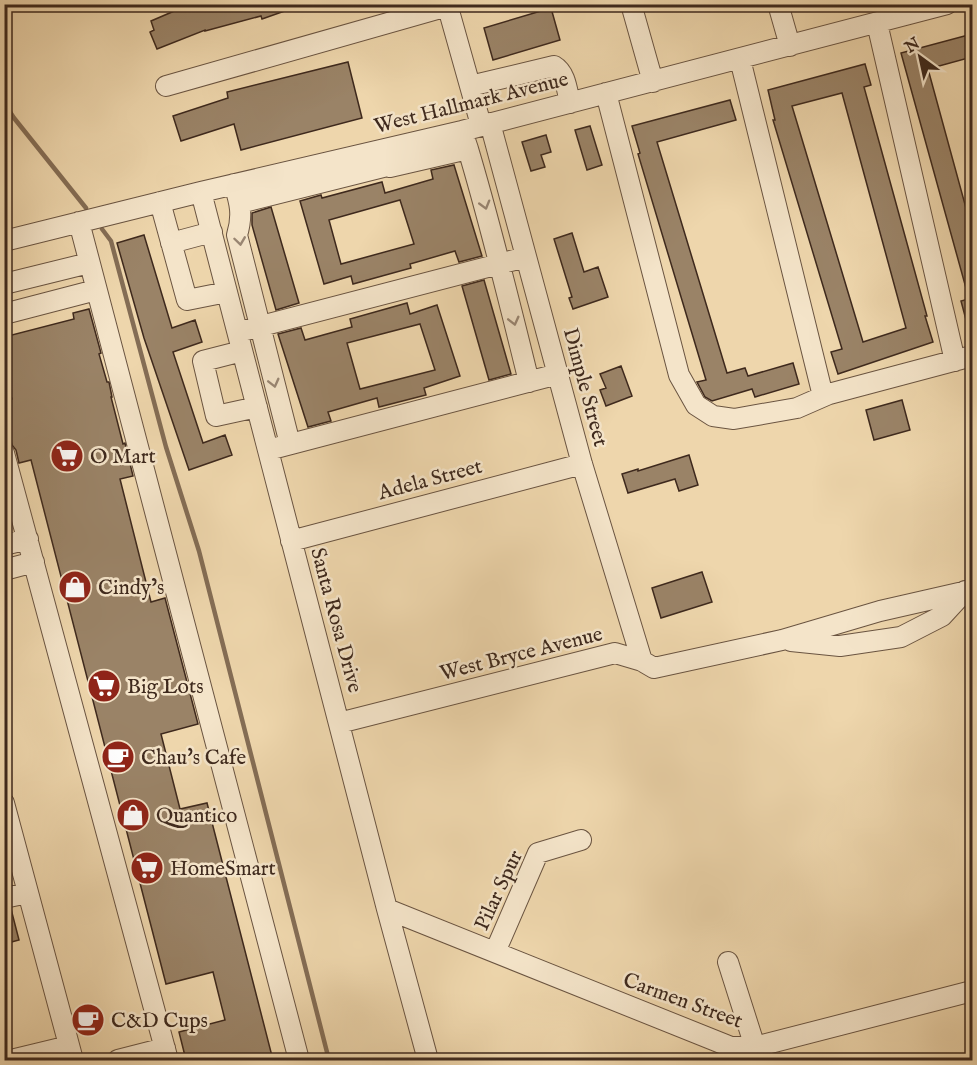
<svg xmlns="http://www.w3.org/2000/svg" width="977" height="1065" viewBox="0 0 977 1065" font-family="'IM FELL English',serif">
	<rect width="100%" height="100%" fill="#eed6ac"/>
	<filter id="stains"><feTurbulence type="fractalNoise" baseFrequency=".00333" numOctaves="4"/><feColorMatrix values="0 0 0 0 .2 0 0 0 0 .09 0 0 0 0 .02 0 0 0 .5 -.17"/></filter>
	<radialGradient id="worn" r=".72"><stop offset=".6" stop-color="#630" stop-opacity="0"/><stop offset="1" stop-color="#630" stop-opacity=".3"/></radialGradient>
	<g fill="none" stroke-linecap="round" stroke-linejoin="round">
		<!-- stream -->
		<path stroke="#846d55" stroke-width="4.5" d="M4,103L14,118L86,208
			M102,229L111,241L166,447L199,551L329,1060"/>
	</g>
	<!-- building -->
	<path fill="#9a8367" stroke="#3e291d" stroke-width="1.5" fill-rule="evenodd" d="M203,4H299V6L262,19L261,16L205,31V30L157,49L150,32L154,30L151,21L179,9V11Z
		M551,8L560,40L493,60L484,28Z
		M972,34V57L928,69L972,230V331H969L961,301L969,299L901,53Z
		M348,62L362,118L241,150L234,124L181,141L173,116L228,98L227,92Z
		M865,64L871,85L864,87L927,316H925L933,342L838,374L831,352L842,349L773,120H775L768,90ZM842,93L906,328L863,342L792,106Z
		M730,100L736,120L657,142L727,373L745,368L748,376L793,363L799,384L755,397L752,389L712,401L705,397L697,382L706,380L638,154L640,153L632,126Z
		M590,126L602,165L587,170L575,130Z
		M546,135L551,152L541,155L545,167L531,171L522,142Z
		M454,165L482,256L459,262L455,251L410,264L411,268L353,284L351,276L324,284L300,201L321,195L322,198L382,182L385,193L433,179L431,170ZM400,200L414,244L341,264L329,220Z
		M271,207L299,303L276,310L252,225V213Z
		M572,233L584,272L598,267L608,297L573,309L569,298L572,297L554,239Z
		M144,235L172,328L195,320L202,342L173,352L203,443L225,435L232,455L189,470L144,338L117,243Z
		M484,280L511,374L489,380L462,286Z
		M407,303L410,314L437,305L460,376L424,388L426,395L379,407L377,398L328,412L331,421L308,427L278,334L301,328L305,340L352,327L350,319ZM420,324L435,370L360,389L347,343Z
		M89,309L101,353L99,354L107,382H109L112,397H111L123,444L125,443L133,476L120,479L151,602L165,598L198,724L161,734L180,809L207,803L273,1060H186L179,1032L225,1020L213,972L166,984L31,460L19,463L16,450L12,445L4,414V401L12,399L8,385L11,384L4,357V337L74,319L73,313Z
		M621,366L632,396L606,406L600,390L606,388L600,374Z
		M902,400L910,430L874,440L866,410Z
		M689,455L698,485L679,491L675,479L628,493L622,474L638,469V471Z
		M702,572L712,602L661,618L652,588Z
		M11,909L19,940L4,944V910Z
		M99,1010L103,1024L78,1031L74,1017Z"/>
	<g fill="none" stroke-linecap="round" stroke-linejoin="round">
		<!-- minor casing -->
		<g stroke="#6a5441" stroke-width="22">
			<path id="minor" d="M447,4L481,125
				M631,4L653,82
				M778,4L790,46
				M877,23L955,361
				M740,59L823,396
				M166,86L448,6
				M470,86L554,66C566,73 567,91 570,103
				M606,93L679,375L696,405L713,416L734,419L797,408L829,394L972,356
				M490,123L582,464L642,661
				M468,149C491,226 510,304 529,382
				M383,154L387,166L390,167L468,149L464,137
				M234,184C240,203 243,215 237,235L290,444
				M201,192L387,909L428,1060
				M160,202L187,300L227,292
				M240,203L387,166
				M79,222L299,1060
				M4,241L201,192L462,131L947,4
				M171,243L212,232
				M4,284L89,263
				M4,314L96,290
				M238,332L526,257
				M242,351L203,361L216,416L257,407
				M268,450L558,374
				M4,453L168,1060
				M291,541L582,464
				M4,545L28,539
				M4,570L34,562
				M791,641L840,646L901,637L942,616L965,591
				M339,723L615,653L642,661L654,668L782,640L880,611L972,590
				M4,803L73,1060
				M4,898L28,893
				M387,909L731,1047H755L972,991
				M495,952L538,853L581,840
				M728,962L755,1047
				M11,1060L69,1046
				M118,1060L165,1048"/>
		</g>
		<!-- minor -->
		<use href="#minor" stroke="#f4e4c9" stroke-width="20"/>
	</g>
	<!-- one-way arrows -->
	<defs><path id="oneway-chevron" d="M-2-3.5L2.5 0L-2 3.5" fill="none" stroke-width="1.6" stroke-linecap="round" stroke-linejoin="round" transform="scale(1.5)"/></defs>
	<g stroke="#998673">
		<use href="#oneway-chevron" transform="translate(485 205) rotate(74)"/>
		<use href="#oneway-chevron" transform="translate(240 241) rotate(82)"/>
		<use href="#oneway-chevron" transform="translate(514 321) rotate(76)"/>
		<use href="#oneway-chevron" transform="translate(274 383) rotate(76)"/>
	</g>
	<!-- icons -->
	<defs>
		<g id="supermarket-disc" transform="scale(1.725)"><circle r="9.5" fill="#8f2418" stroke="#f4e4c9"/><path d="M-6-5.5h2.5l.6 2H6L4.5 2H-2.5L-4.4-4H-6ZM-1.5 3.2a1.3 1.3 0 1 0 .1 0ZM3 3.2a1.3 1.3 0 1 0 .1 0Z" fill="#fff"/></g>
		<g id="shop-disc" transform="scale(1.725)"><circle r="9.5" fill="#8f2418" stroke="#f4e4c9"/><path d="M-5-2.5h2.3a2.7 3.5 0 0 1 5.4 0H5L5.5 6h-11ZM-1.5-2.5h3a1.5 2.3 0 0 0-3 0Z" fill="#fff"/></g>
		<g id="cafe-disc" transform="scale(1.725)"><circle r="9.5" fill="#8f2418" stroke="#f4e4c9"/><path d="M-5.5-4.5H6V0H3Q3 3.5 0 3.5H-2.5Q-5.5 3.5-5.5 0ZM3-3.2v2h1.7v-2ZM-6 4.5H4V6H-6Z" fill="#fff"/></g>
	</defs>
	<g fill-rule="evenodd">
		<use href="#supermarket-disc" x="67" y="456"/>
		<use href="#shop-disc" x="75" y="587"/>
		<use href="#supermarket-disc" x="104" y="686"/>
		<use href="#cafe-disc" x="118" y="757"/>
		<use href="#shop-disc" x="133" y="815"/>
		<use href="#supermarket-disc" x="147" y="868"/>
		<use href="#cafe-disc" x="88" y="1020"/>
	</g>
	<g text-anchor="middle" stroke-width="5" stroke-linejoin="round" paint-order="stroke">
		<!-- street labels -->
		<g font-size="21" fill="#3e291d" stroke="#f4e4c9">
			<text transform="translate(471 102) rotate(-14)" y="7">West Hallmark Avenue</text>
			<text transform="translate(586 387) rotate(75)" y="7">Dimple Street</text>
			<text transform="translate(430 479) rotate(-15)" y="7">Adela Street</text>
			<text transform="translate(337 620) rotate(75)" y="7">Santa Rosa Drive</text>
			<text transform="translate(521 653) rotate(-14)" y="7">West Bryce Avenue</text>
			<text transform="translate(498 890) rotate(-65)" y="7">Pilar Spur</text>
			<text transform="translate(683 1000) rotate(20)" y="7">Carmen Street</text>
		</g>
		<!-- poi labels -->
		<g font-size="21" fill="#3e291d" stroke="#f4e4c9" text-anchor="start">
			<text x="90" y="463">O Mart</text>
			<text x="98" y="594">Cindy’s</text>
			<text x="127" y="693">Big Lots</text>
			<text x="141" y="764">Chau's Cafe</text>
			<text x="156" y="822">Quantico</text>
			<text x="170" y="875">HomeSmart</text>
			<text x="111" y="1027">C&amp;D Cups</text>
		</g>
	</g>
	<!-- margin -->
	<rect width="977" height="1065" fill="none" stroke="#eed6ac" stroke-width="24"/>
	<rect x="6" y="6" width="965" height="1053" fill="none" stroke="#3e291d" stroke-width="3"/>
	<rect x="12" y="12" width="953" height="1041" fill="none" stroke="#3e291d" stroke-width="1.5"/>
	<!-- north arrow -->
	<g transform="translate(920 57) rotate(327)" stroke="#f4e4c9" stroke-width="4.5" paint-order="stroke">
	<path d="M0-4.5L10 22L0 15L-10 22Z" fill="#3e291d"/>
	<text y="-9" font-size="16" font-weight="bold" text-anchor="middle" fill="#3e291d">N</text>
	</g>
	<rect width="100%" height="100%" filter="url(#stains)"/>
	<rect width="100%" height="100%" fill="url(#worn)"/>
</svg>
